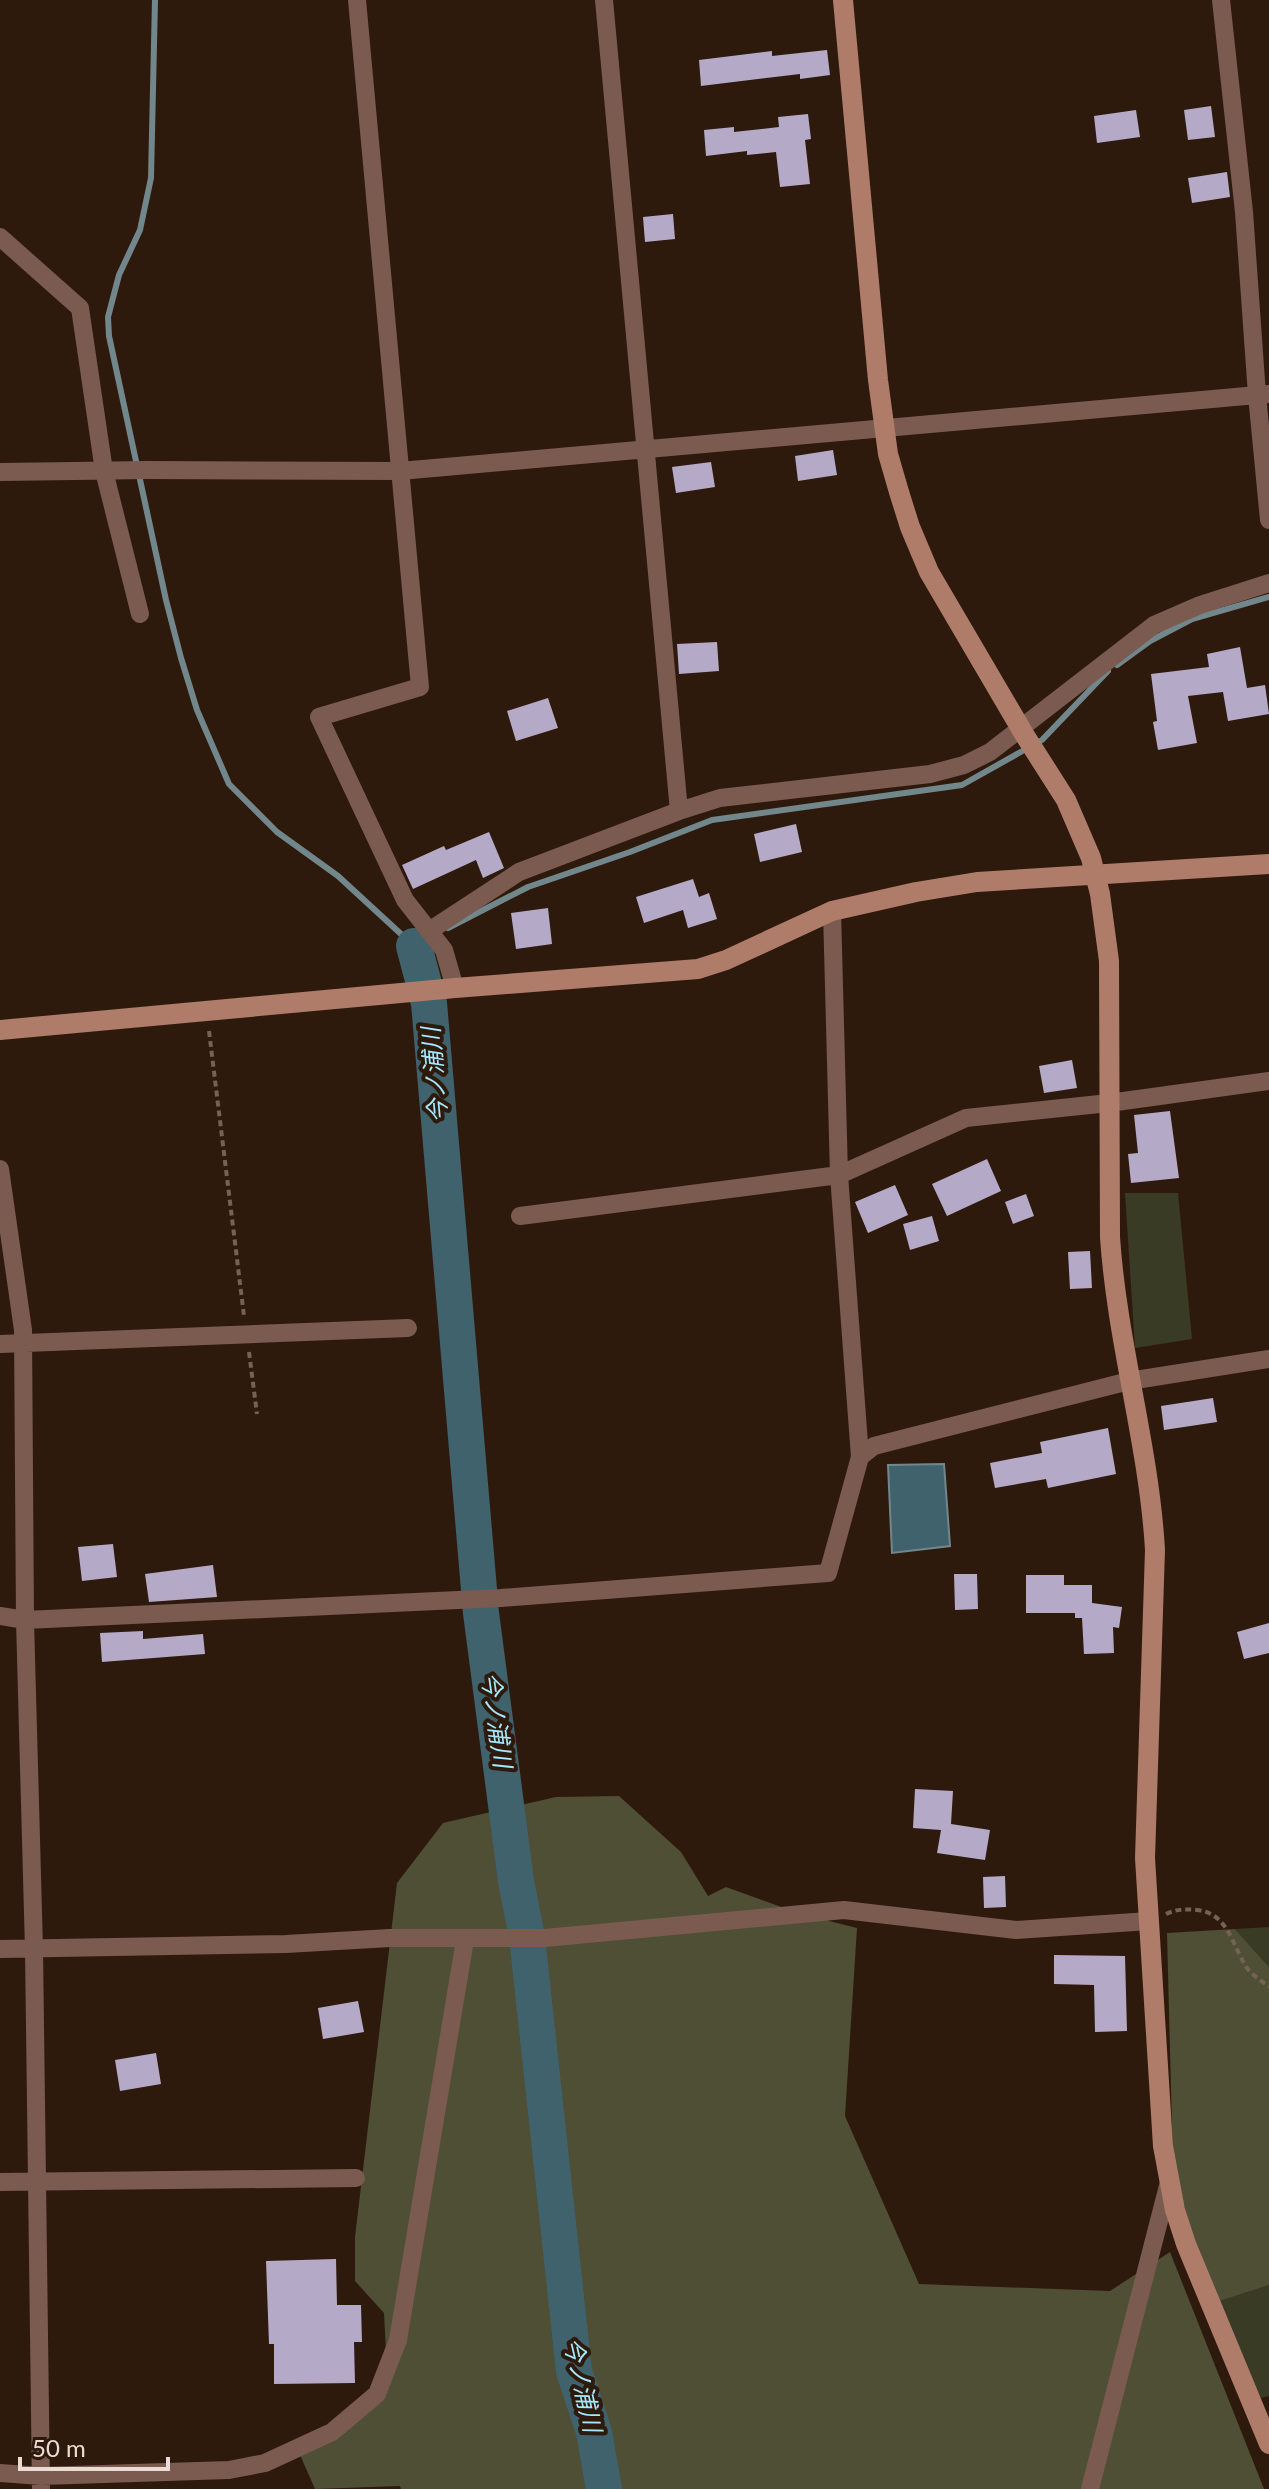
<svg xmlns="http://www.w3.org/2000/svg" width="1269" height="2489" viewBox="0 0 1269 2489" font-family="Lato,'Noto Sans JP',sans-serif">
	<rect width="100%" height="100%" fill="#2e1a0d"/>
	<!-- green -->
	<path fill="#3a3b24" d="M1125,1193H1178L1192,1339L1135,1348Z
		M1269,1927V1967L1235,1929Z
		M1269,2285V2396L1261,2398L1211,2304Z"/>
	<!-- forest -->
	<path fill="#4e4f34" d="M619,1796L681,1852L708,1896L726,1887L801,1914L857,1928L845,2116L919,2284L1110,2291L1170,2252L1264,2489H401L400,2486L315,2489L297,2448L388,2391L384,2313L355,2281V2237L397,1883L443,1823L556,1797Z
		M1235,1929L1269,1967V2285L1211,2304L1173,2166L1167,1933Z"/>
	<!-- water -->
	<path fill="#3f626c" stroke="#72878b" stroke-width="2" d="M944,1464L950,1546L892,1553L888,1465Z"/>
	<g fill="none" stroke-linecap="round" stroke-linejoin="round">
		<!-- stream -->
		<path stroke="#72878b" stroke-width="6" d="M155,0L151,178L140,230L119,275L108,317L109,336L166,600L181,658L197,710L229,784L277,832L338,876L414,946L431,937
			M1117,665L1150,641L1192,619L1269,597
			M448,928L528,887L630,852L712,820L962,785L1042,740L1108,671"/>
		<!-- river -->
		<path stroke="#3f626c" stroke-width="36" d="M414,946L429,1003L481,1613L516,1881L527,1937L574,2371L594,2432L604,2489"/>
	</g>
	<!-- building -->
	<path fill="#b4aac7" d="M827,50L830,75L800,79V74L701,86L699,60L772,51V56Z
		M1211,106L1215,137L1188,140L1184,110Z
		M1136,110L1140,137L1097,143L1094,116Z
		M808,114L811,139L805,140L810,184L780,187L776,152L747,155V151L706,156L704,130L734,127V132L779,127L778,117Z
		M1227,172L1230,197L1192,203L1188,178Z
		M673,214L675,239L645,242L643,217Z
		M833,450L837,475L798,481L795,456Z
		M711,462L715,487L676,493L672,467Z
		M717,642L719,671L679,674L677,644Z
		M1240,647L1247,688L1265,685L1269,714L1228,721L1223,692L1188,696L1197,743L1158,750L1153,722L1157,721L1151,674L1209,667L1207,654Z
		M548,698L558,728L516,741L507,711Z
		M796,824L802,852L760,862L754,834Z
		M489,832L504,868L483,878L476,860L413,889L402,865L444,846L446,850Z
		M693,879L699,897L709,893L717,919L688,928L683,910L644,923L636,897Z
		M548,908L552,944L516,949L511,913Z
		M1072,1060L1077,1088L1044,1093L1039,1066Z
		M1170,1111L1179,1178L1131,1183L1128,1154L1138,1153L1134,1115Z
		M987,1159L1001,1191L947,1216L932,1184Z
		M895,1185L908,1215L868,1233L855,1202Z
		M1026,1194L1034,1216L1013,1224L1005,1202Z
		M932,1216L939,1241L910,1250L903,1224Z
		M1090,1251L1092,1288L1070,1289L1068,1252Z
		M1213,1398L1217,1422L1164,1430L1161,1406Z
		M1108,1428L1116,1474L1048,1488L1046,1479L995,1488L990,1463L1042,1453L1040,1442Z
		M113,1544L117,1577L82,1581L78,1547Z
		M213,1565L217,1597L149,1602L145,1574Z
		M954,1574H977L978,1609L955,1610Z
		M1026,1575H1064V1585H1092V1603L1122,1607L1119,1628L1113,1627L1114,1653L1084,1654L1082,1618H1075V1613H1026Z
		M1269,1623V1653L1244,1659L1237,1632Z
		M143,1631V1639L203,1634L205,1654L102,1662L100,1633Z
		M915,1789L953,1791L951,1824L990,1830L985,1860L937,1853L941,1830L913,1828Z
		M1005,1876L1006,1907L984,1908L983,1877Z
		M1054,1955L1125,1956L1127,2031L1095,2032L1094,1985L1054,1984Z
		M358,2001L364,2032L323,2039L318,2008Z
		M156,2053L161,2084L120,2091L115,2060Z
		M336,2259L337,2305H361L362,2342H354L355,2383L274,2384V2344H269L266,2261Z"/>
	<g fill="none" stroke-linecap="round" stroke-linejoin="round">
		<!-- path -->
		<path stroke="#746257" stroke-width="4" stroke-dasharray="6 4" stroke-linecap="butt" d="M209,1031L244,1316
			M249,1352L257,1414
			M1166,1914C1177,1909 1184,1909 1197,1910C1227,1913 1232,1943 1245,1965C1250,1974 1261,1980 1269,1987"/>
		<!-- street -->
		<path stroke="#7b5b50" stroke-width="18" d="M357,0L420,687L319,717L405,900L444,950L455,988
			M604,0L679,811
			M1221,0L1244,212L1257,395L1269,520
			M0,237L80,308L104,471L140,614
			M0,472L148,470L400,471L1269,394
			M832,911L839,1175L860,1457
			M429,931L519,872L679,811L720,798L930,774L964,765L990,752L1154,625L1200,605L1269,583
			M0,1169L23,1330L25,1620L34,1949L41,2489
			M520,1216L839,1175L966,1118L1109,1103L1269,1081
			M0,1344L408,1328
			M0,1616L25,1620L501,1598L828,1573L860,1457L874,1446L1129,1381L1269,1359
			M0,1949L286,1944L390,1938H545L844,1910L1016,1930L1149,1921
			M0,2182L356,2178
			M0,2473L41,2476L229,2470L265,2463L332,2432L377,2394L398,2340L465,1940
			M1090,2489L1169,2182"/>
		<!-- secondary -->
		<path stroke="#b07c6a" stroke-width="20" d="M843,0L878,380L888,454L899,492L910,527L929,572L1024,734L1066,800L1091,858L1100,894L1109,961L1110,1237C1117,1343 1149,1445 1155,1550L1145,1858L1163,2146L1175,2210L1186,2244L1269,2444
			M0,1030L455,988L698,969L726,960L832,911L916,892L977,882L1269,864"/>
	</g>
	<g text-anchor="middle" stroke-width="8" stroke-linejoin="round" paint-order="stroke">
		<!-- water labels -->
		<g font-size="24" font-style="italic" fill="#a4e8fb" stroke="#2e1a0d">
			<text transform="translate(435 1075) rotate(-95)" y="8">今ノ浦川</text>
			<text transform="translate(496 1720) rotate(82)" y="8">今ノ浦川</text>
			<text transform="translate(582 2385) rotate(77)" y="8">今ノ浦川</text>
		</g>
	</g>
	<!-- scale -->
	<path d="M20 2457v12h148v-12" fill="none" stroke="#eadcd4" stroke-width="4"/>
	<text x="32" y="2457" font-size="24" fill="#eadcd4" stroke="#2e1a0d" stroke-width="6" paint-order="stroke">50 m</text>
</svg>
